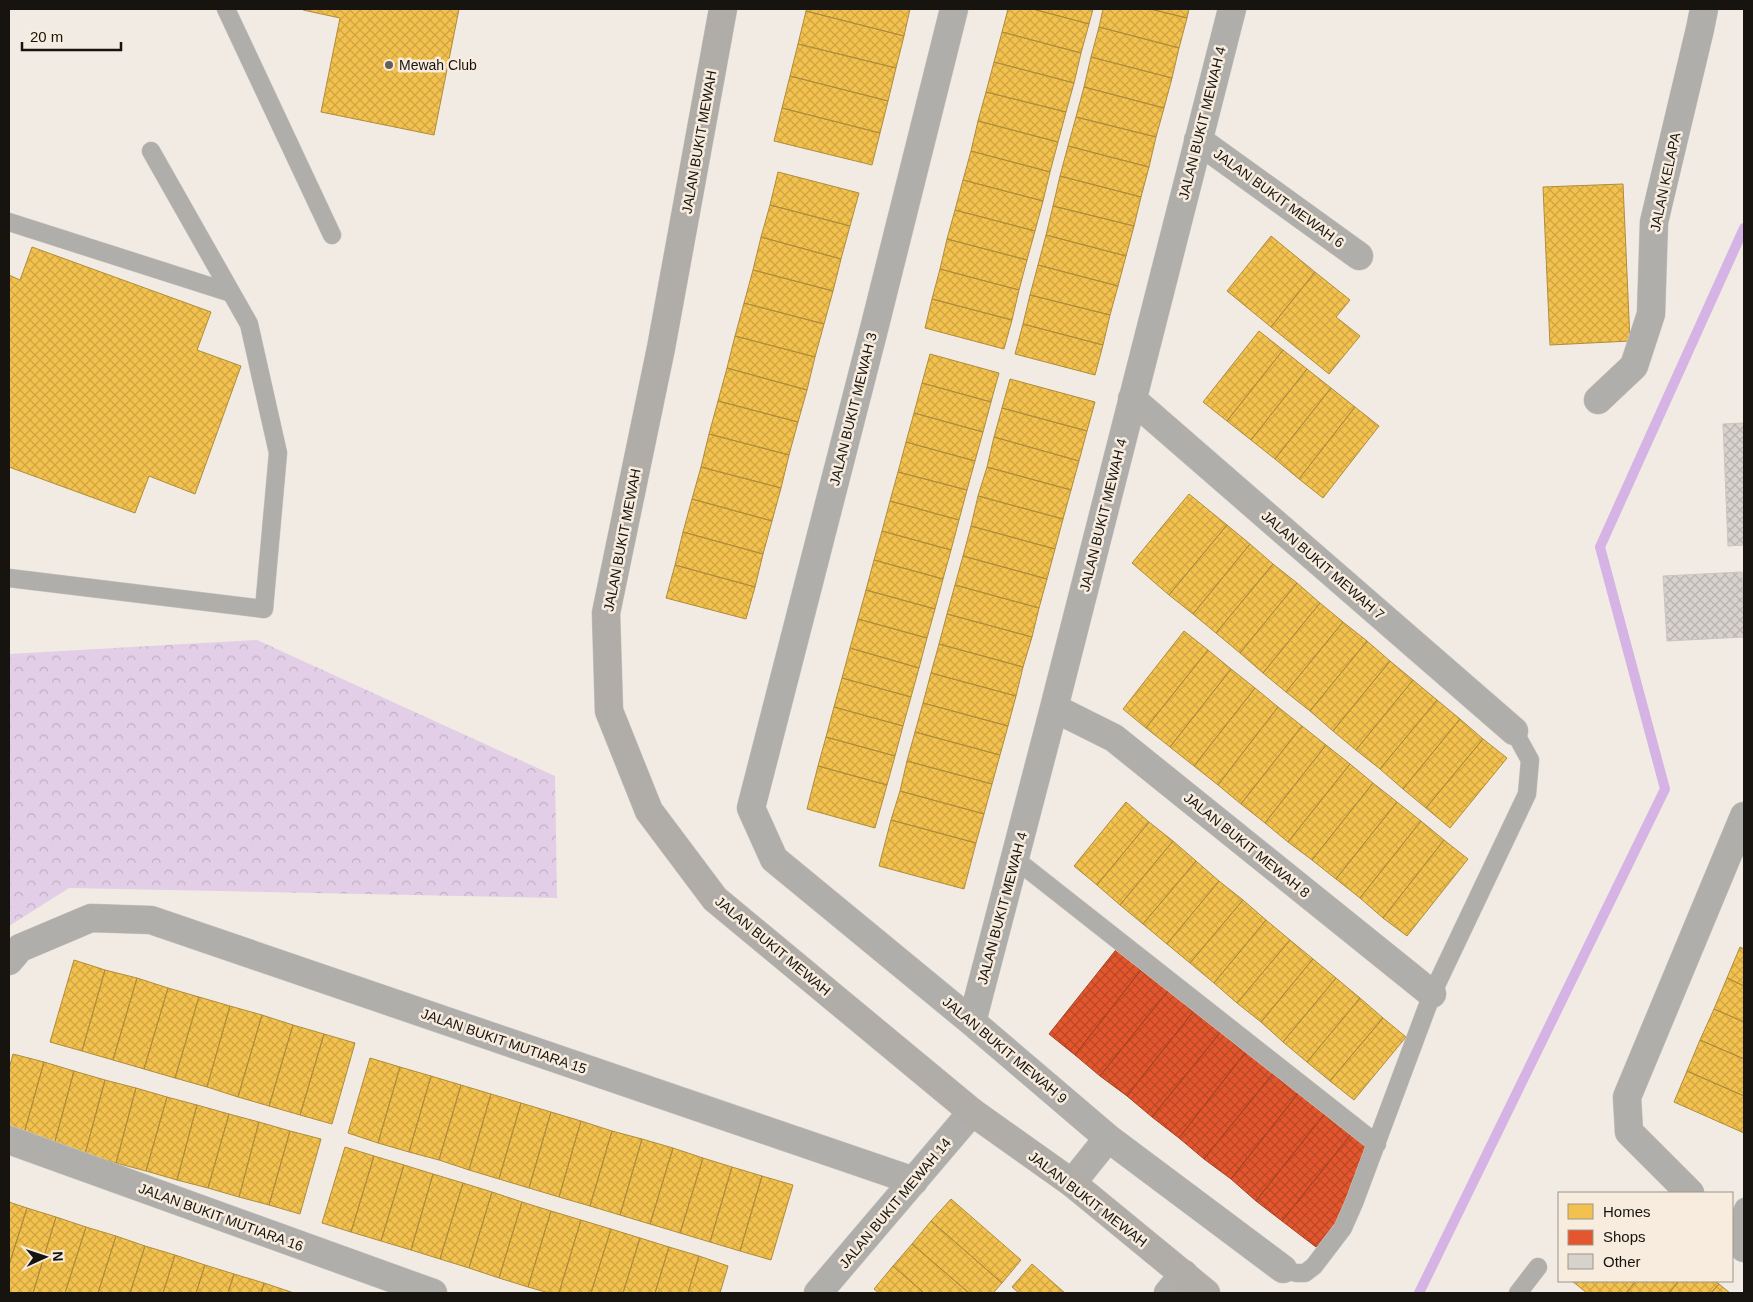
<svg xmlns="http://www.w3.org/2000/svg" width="1753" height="1302" viewBox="0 0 1753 1302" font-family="Helvetica,sans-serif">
	<defs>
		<pattern id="forest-crowns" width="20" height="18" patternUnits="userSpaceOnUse" patternTransform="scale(1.25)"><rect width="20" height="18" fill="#e2cee6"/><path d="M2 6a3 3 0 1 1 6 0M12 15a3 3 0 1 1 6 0" fill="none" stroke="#c1b0c4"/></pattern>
		<pattern id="homes-cross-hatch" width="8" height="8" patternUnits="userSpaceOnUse" patternTransform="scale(1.25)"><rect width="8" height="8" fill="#f2c14e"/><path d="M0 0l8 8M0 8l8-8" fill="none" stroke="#cfa543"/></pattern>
		<pattern id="shops-cross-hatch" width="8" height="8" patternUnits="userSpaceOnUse" patternTransform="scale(1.25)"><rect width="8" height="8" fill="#e4572e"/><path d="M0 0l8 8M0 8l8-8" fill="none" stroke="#b84726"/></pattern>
		<pattern id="building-cross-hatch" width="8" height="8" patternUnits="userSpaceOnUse" patternTransform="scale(1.25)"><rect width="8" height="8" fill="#d7d2cc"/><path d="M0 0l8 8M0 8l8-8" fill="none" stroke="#b8b3ae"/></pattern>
	</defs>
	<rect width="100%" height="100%" fill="#f1ebe4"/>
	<!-- forest -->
	<path fill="url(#forest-crowns)" d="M257,640L555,776L557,898L69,888L9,926V654Z"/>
	<!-- homes -->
	<path fill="url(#homes-cross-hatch)" stroke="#b08d3b" d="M303,9H459L434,135L321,112L340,18L303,10Z
		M807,9H910L904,36L806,11Z
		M1008,9H1033L1089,24L1081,53L1002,32Z
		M1033,9H1093L1089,24Z
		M1103,9H1150L1187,18L1179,48L1099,27Z
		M1150,9H1189L1187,18Z
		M806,11L904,36L896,68L798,44Z
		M1099,27L1179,48L1172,78L1091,57Z
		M1002,32L1081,53L1074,83L994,62Z
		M798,44L896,68L888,101L790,76Z
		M1091,57L1172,78L1164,108L1084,87Z
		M994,62L1074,83L1066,112L986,92Z
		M790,76L888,101L880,133L782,108Z
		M1084,87L1164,108L1156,137L1076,117Z
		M986,92L1066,112L1058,142L978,121Z
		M782,108L880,133L872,165L774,141Z
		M1076,117L1156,137L1149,167L1068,146Z
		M978,121L1058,142L1050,172L971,151Z
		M1068,146L1149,167L1141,197L1060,176Z
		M971,151L1050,172L1043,201L963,180Z
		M778,172L859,193L850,226L770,205Z
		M1060,176L1141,197L1134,226L1053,206Z
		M963,180L1043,201L1035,231L955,210Z
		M1623,184L1630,341L1550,345L1543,187Z
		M770,205L850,226L841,259L761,237Z
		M1053,206L1134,226L1126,256L1046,235Z
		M955,210L1035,231L1027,260L947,239Z
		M1046,235L1126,256L1118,286L1038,265Z
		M1271,236L1315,272L1271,327L1227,291Z
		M761,237L841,259L833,291L753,270Z
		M947,239L1027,260L1019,290L940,269Z
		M32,247L211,312L197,350L241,366L195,494L149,476L135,513L9,467V275L20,280Z
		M1038,265L1118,286L1110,315L1030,295Z
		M940,269L1019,290L1012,320L932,299Z
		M753,270L833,291L824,324L744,303Z
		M1315,272L1350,300L1336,317L1360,336L1329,374L1271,327Z
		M1030,295L1110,315L1103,345L1023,324Z
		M932,299L1012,320L1004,349L925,328Z
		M744,303L824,324L815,357L735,336Z
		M1023,324L1103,345L1095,375L1015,354Z
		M1259,331L1283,350L1227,421L1203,402Z
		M735,336L815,357L807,390L727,368Z
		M1283,350L1307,369L1251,440L1227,421Z
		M930,354L999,373L991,402L922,383Z
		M727,368L807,390L798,422L718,401Z
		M1307,369L1331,388L1275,459L1251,440Z
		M1010,379L1095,402L1087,431L1002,408Z
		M922,383L991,402L983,432L914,413Z
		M1331,388L1355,407L1299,479L1275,459Z
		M718,401L798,422L789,455L709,434Z
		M1355,407L1379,426L1323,498L1299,479Z
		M1002,408L1087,431L1079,461L994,437Z
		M914,413L983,432L975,461L906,442Z
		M709,434L789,455L781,488L701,467Z
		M994,437L1079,461L1071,490L987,467Z
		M906,442L975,461L967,490L898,472Z
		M701,467L781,488L772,521L692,499Z
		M987,467L1071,490L1063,519L978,496Z
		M898,472L967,490L959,520L890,501Z
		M1189,494L1227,525L1169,595L1132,563Z
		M978,496L1063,519L1055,549L971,526Z
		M692,499L772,521L763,554L683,532Z
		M890,501L959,520L951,550L882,531Z
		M1227,525L1250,544L1193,614L1169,595Z
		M971,526L1055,549L1047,579L963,556Z
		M882,531L951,550L943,579L874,560Z
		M683,532L763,554L755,587L675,565Z
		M1250,544L1273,564L1216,633L1193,614Z
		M963,556L1047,579L1039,608L955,585Z
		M874,560L943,579L935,609L866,590Z
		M1273,564L1297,583L1240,653L1216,633Z
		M675,565L755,587L746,619L666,598Z
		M1297,583L1320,603L1263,673L1240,653Z
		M955,585L1039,608L1032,637L947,614Z
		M866,590L935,609L927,638L858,619Z
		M1320,603L1343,622L1286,692L1263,673Z
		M947,614L1032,637L1023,667L939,644Z
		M858,619L927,638L919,668L850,648Z
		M1343,622L1367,641L1310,711L1286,692Z
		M1184,631L1208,650L1146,728L1123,709Z
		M1367,641L1390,661L1333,731L1310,711Z
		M939,644L1023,667L1016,696L931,673Z
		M850,648L919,668L911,697L842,678Z
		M1208,650L1231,669L1170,747L1146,728Z
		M1390,661L1413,680L1356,750L1333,731Z
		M1231,669L1255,688L1194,766L1170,747Z
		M931,673L1016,696L1008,726L923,703Z
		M842,678L911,697L903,726L834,707Z
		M1413,680L1437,700L1380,769L1356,750Z
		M1255,688L1278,707L1218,785L1194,766Z
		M1437,700L1460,719L1403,789L1380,769Z
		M923,703L1008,726L1000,755L915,732Z
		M834,707L903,726L895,756L826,737Z
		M1278,707L1302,726L1241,804L1218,785Z
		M1460,719L1483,739L1426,808L1403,789Z
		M1302,726L1326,745L1265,823L1241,804Z
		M915,732L1000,755L992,784L907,761Z
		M826,737L895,756L887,785L818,766Z
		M1483,739L1507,758L1450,828L1426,808Z
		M1326,745L1350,764L1288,842L1265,823Z
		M907,761L992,784L984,814L900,791Z
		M1350,764L1373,783L1312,860L1288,842Z
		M818,766L887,785L875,828L807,809Z
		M1373,783L1397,802L1336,879L1312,860Z
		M900,791L984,814L976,843L891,820Z
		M1126,802L1149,822L1097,885L1074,866Z
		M1397,802L1421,821L1360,898L1336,879Z
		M891,820L976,843L964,889L879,866Z
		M1421,821L1444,840L1383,918L1360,898Z
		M1149,822L1173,841L1120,905L1097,885Z
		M1444,840L1468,859L1407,936L1383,918Z
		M1173,841L1196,861L1143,924L1120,905Z
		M1196,861L1219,881L1167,944L1143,924Z
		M1219,881L1243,900L1190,963L1167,944Z
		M1243,900L1266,920L1214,983L1190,963Z
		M1266,920L1290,940L1237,1003L1214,983Z
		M1290,940L1313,959L1261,1022L1237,1003Z
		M1740,947L1744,949V986L1727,978Z
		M1313,959L1336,978L1283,1042L1261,1022Z
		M74,960L105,970L82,1051L50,1042Z
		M105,970L137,978L113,1060L82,1051Z
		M137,978L168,988L144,1069L113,1060Z
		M1336,978L1360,998L1307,1062L1283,1042Z
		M1727,978L1744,986V1022L1714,1009Z
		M168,988L199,997L175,1078L144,1069Z
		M199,997L230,1006L207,1087L175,1078Z
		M1360,998L1383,1018L1330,1081L1307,1062Z
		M230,1006L262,1015L238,1097L207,1087Z
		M1714,1009L1744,1022V1059L1700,1040Z
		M262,1015L293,1025L269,1106L238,1097Z
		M1383,1018L1406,1037L1354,1100L1330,1081Z
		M293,1025L324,1034L300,1115L269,1106Z
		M324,1034L355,1043L332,1124L300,1115Z
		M1700,1040L1744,1059V1096L1687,1071Z
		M13,1054L44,1062L23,1137L9,1133V1069Z
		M370,1058L400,1067L378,1143L348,1133Z
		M44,1062L74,1071L54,1145L23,1137Z
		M400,1067L431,1076L409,1152L378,1143Z
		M74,1071L105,1080L85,1154L54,1145Z
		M1687,1071L1744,1096V1133L1674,1102Z
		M431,1076L461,1085L439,1160L409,1152Z
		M105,1080L136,1088L116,1163L85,1154Z
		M461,1085L491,1094L469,1170L439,1160Z
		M136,1088L167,1097L146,1171L116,1163Z
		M491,1094L521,1103L499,1179L469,1170Z
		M167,1097L197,1105L177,1180L146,1171Z
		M521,1103L551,1112L529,1188L499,1179Z
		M197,1105L229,1114L208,1188L177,1180Z
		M551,1112L581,1121L559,1197L529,1188Z
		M229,1114L259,1122L239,1197L208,1188Z
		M581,1121L612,1131L590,1206L559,1197Z
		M259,1122L290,1131L269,1205L239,1197Z
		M290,1131L321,1139L300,1214L269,1205Z
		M612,1131L642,1139L620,1215L590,1206Z
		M642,1139L673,1148L650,1224L620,1215Z
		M345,1147L374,1156L351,1232L322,1223Z
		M673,1148L703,1158L680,1233L650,1224Z
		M374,1156L404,1165L381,1241L351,1232Z
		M703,1158L732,1167L710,1242L680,1233Z
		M404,1165L433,1174L411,1250L381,1241Z
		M732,1167L762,1176L740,1251L710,1242Z
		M433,1174L463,1183L440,1259L411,1250Z
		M762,1176L793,1185L771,1260L740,1251Z
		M463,1183L492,1192L469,1268L440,1259Z
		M492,1192L522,1202L499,1278L469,1268Z
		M951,1199L1021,1260L1002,1283L931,1221Z
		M9,1202L27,1208L9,1265Z
		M522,1202L551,1211L528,1287L499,1278Z
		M27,1208L56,1217L33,1293H9V1265Z
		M551,1211L581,1220L559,1293H549L528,1287Z
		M56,1217L86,1227L65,1293H33Z
		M581,1220L611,1229L591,1293H559Z
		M931,1221L1002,1283L993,1293H969L912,1244Z
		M86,1227L116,1236L98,1293H65Z
		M611,1229L640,1238L623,1293H591Z
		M116,1236L145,1246L130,1293H98Z
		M640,1238L669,1247L655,1293H623Z
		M912,1244L969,1293H924L893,1266Z
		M145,1246L175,1255L163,1293H130Z
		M669,1247L699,1256L688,1293H655Z
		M175,1255L205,1265L196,1293H163Z
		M699,1256L728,1266L720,1293H688Z
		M1032,1264L1065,1293H1019L1012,1287Z
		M205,1265L234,1274L228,1293H196Z
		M893,1266L924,1293H879L874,1289Z
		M234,1274L264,1283L261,1293H228Z
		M1572,1281H1636L1626,1293H1587Z
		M1636,1281H1679L1669,1293H1626Z
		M1679,1281H1715L1719,1284L1711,1293H1669Z
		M264,1283L294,1293H261Z
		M1719,1284L1730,1293H1711Z"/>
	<!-- shops -->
	<path fill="url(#shops-cross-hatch)" stroke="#a64325" d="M1119,946L1144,966L1075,1055L1049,1034Z
		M1144,966L1171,987L1100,1076L1075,1055Z
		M1171,987L1196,1008L1127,1096L1100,1076Z
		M1196,1008L1223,1029L1152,1117L1127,1096Z
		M1223,1029L1248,1049L1179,1138L1152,1117Z
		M1248,1049L1275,1071L1204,1159L1179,1138Z
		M1275,1071L1300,1091L1231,1179L1204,1159Z
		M1300,1091L1326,1112L1256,1201L1231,1179Z
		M1326,1112L1352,1133L1282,1221L1256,1201Z
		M1352,1133L1371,1150L1342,1219L1316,1247L1282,1221Z"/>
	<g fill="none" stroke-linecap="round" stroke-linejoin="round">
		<!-- stream -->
		<path stroke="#d6b3e5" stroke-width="10" d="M1419,1293L1665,789L1600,547L1744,228"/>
	</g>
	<!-- building -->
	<path fill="url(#building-cross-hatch)" stroke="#cac5c0" d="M1744,423V545L1728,546L1723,424Z
		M1742,572L1744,637L1667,641L1663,576Z"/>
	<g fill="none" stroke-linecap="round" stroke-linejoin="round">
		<!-- lane casing -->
		<g stroke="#cdc9c3" stroke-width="19">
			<path id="lane" d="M226,9L332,235
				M9,222L231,293
				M9,578L264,609L278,453L249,324L151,151
				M1015,859L1377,1144
				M1732,1235L1744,1207
				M1283,1269L1296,1273H1305L1314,1266L1343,1228L1354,1203L1432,994L1527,794L1530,760L1514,731
				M1518,1293L1538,1267"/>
		</g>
		<!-- street casing -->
		<g stroke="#cdc9c3" stroke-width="29">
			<path id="street" d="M954,9L874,329L751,808L774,859L972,1022L1108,1138L1283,1269
				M1198,140L1359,256
				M1132,399L1514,731
				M1598,400L1634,366L1651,314L1654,222L1700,29L1704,9
				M1054,708L1114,738L1432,994
				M9,961L20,948L91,918L151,920L914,1181
				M972,1022L1054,708L1232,9
				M9,1140L433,1293
				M1072,1183L1108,1138
				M1690,1193L1629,1132L1627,1097L1744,816
				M1732,1234L1744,1248
				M818,1293L972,1112
				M1168,1293L1184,1274"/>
		</g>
		<!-- secondary casing -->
		<g stroke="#cdc9c3" stroke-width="29">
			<path id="secondary" d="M723,9L661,348L606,613L609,711L649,811L715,899L972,1112L1072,1183L1206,1293"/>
		</g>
		<!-- lane -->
		<use href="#lane" stroke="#b0aeab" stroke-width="18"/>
		<!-- street -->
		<use href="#street" stroke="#b0aeab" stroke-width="28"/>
		<!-- secondary -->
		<use href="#secondary" stroke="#b0aca8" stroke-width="28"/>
	</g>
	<!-- markers -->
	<circle fill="#635f5a" stroke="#f7ecde" stroke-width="2" cx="389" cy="65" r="5"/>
	<g text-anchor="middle" stroke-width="5" stroke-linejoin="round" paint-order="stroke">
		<!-- poi labels -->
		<g font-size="14" fill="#17140f" stroke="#f7ecde" text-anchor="start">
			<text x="399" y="70">Mewah Club</text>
		</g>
		<!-- street labels -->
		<g font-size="14" fill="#17140f" stroke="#f7ecde">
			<text transform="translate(1202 123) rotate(-76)" y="5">JALAN BUKIT MEWAH 4</text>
			<text transform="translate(699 142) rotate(-80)" y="5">JALAN BUKIT MEWAH</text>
			<text transform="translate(1665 182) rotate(-78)" y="5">JALAN KELAPA</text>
			<text transform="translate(1279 198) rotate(36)" y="5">JALAN BUKIT MEWAH 6</text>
			<text transform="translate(853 409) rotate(-76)" y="5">JALAN BUKIT MEWAH 3</text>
			<text transform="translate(1103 515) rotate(-76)" y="5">JALAN BUKIT MEWAH 4</text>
			<text transform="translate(622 540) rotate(-79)" y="5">JALAN BUKIT MEWAH</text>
			<text transform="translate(1323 565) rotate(41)" y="5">JALAN BUKIT MEWAH 7</text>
			<text transform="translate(1247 845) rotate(39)" y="5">JALAN BUKIT MEWAH 8</text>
			<text transform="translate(1002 908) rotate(-75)" y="5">JALAN BUKIT MEWAH 4</text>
			<text transform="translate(773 946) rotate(40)" y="5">JALAN BUKIT MEWAH</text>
			<text transform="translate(504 1041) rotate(19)" y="5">JALAN BUKIT MUTIARA 15</text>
			<text transform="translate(1005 1050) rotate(40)" y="5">JALAN BUKIT MEWAH 9</text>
			<text transform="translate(1088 1199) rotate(38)" y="5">JALAN BUKIT MEWAH</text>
			<text transform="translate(895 1203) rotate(-50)" y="5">JALAN BUKIT MEWAH 14</text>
			<text transform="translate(221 1217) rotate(20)" y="5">JALAN BUKIT MUTIARA 16</text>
		</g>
	</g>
	<!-- border -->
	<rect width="1753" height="1302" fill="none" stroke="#17140f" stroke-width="20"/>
	<!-- legend -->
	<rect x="1558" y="1192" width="175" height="90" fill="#f7ecde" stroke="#9d968b"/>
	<rect x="1568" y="1204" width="25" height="15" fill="#f2c14e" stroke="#9d968b"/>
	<text x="1603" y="1217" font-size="15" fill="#17140f">Homes</text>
	<rect x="1568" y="1230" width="25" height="15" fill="#e4572e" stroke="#9d968b"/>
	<text x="1603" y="1242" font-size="15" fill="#17140f">Shops</text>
	<rect x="1568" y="1254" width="25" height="15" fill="#d7d2cc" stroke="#9d968b"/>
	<text x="1603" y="1267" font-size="15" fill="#17140f">Other</text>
	<!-- north arrow -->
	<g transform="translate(45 1257) rotate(87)" stroke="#f7ecde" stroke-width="4" paint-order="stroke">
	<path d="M0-4L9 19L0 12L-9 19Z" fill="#17140f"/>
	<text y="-8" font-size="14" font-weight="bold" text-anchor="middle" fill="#17140f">N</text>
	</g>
	<!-- scale -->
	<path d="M22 42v8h99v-8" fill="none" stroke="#17140f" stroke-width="2.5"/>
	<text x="30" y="42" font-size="15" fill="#17140f" stroke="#f7ecde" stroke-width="4" paint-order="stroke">20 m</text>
</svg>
